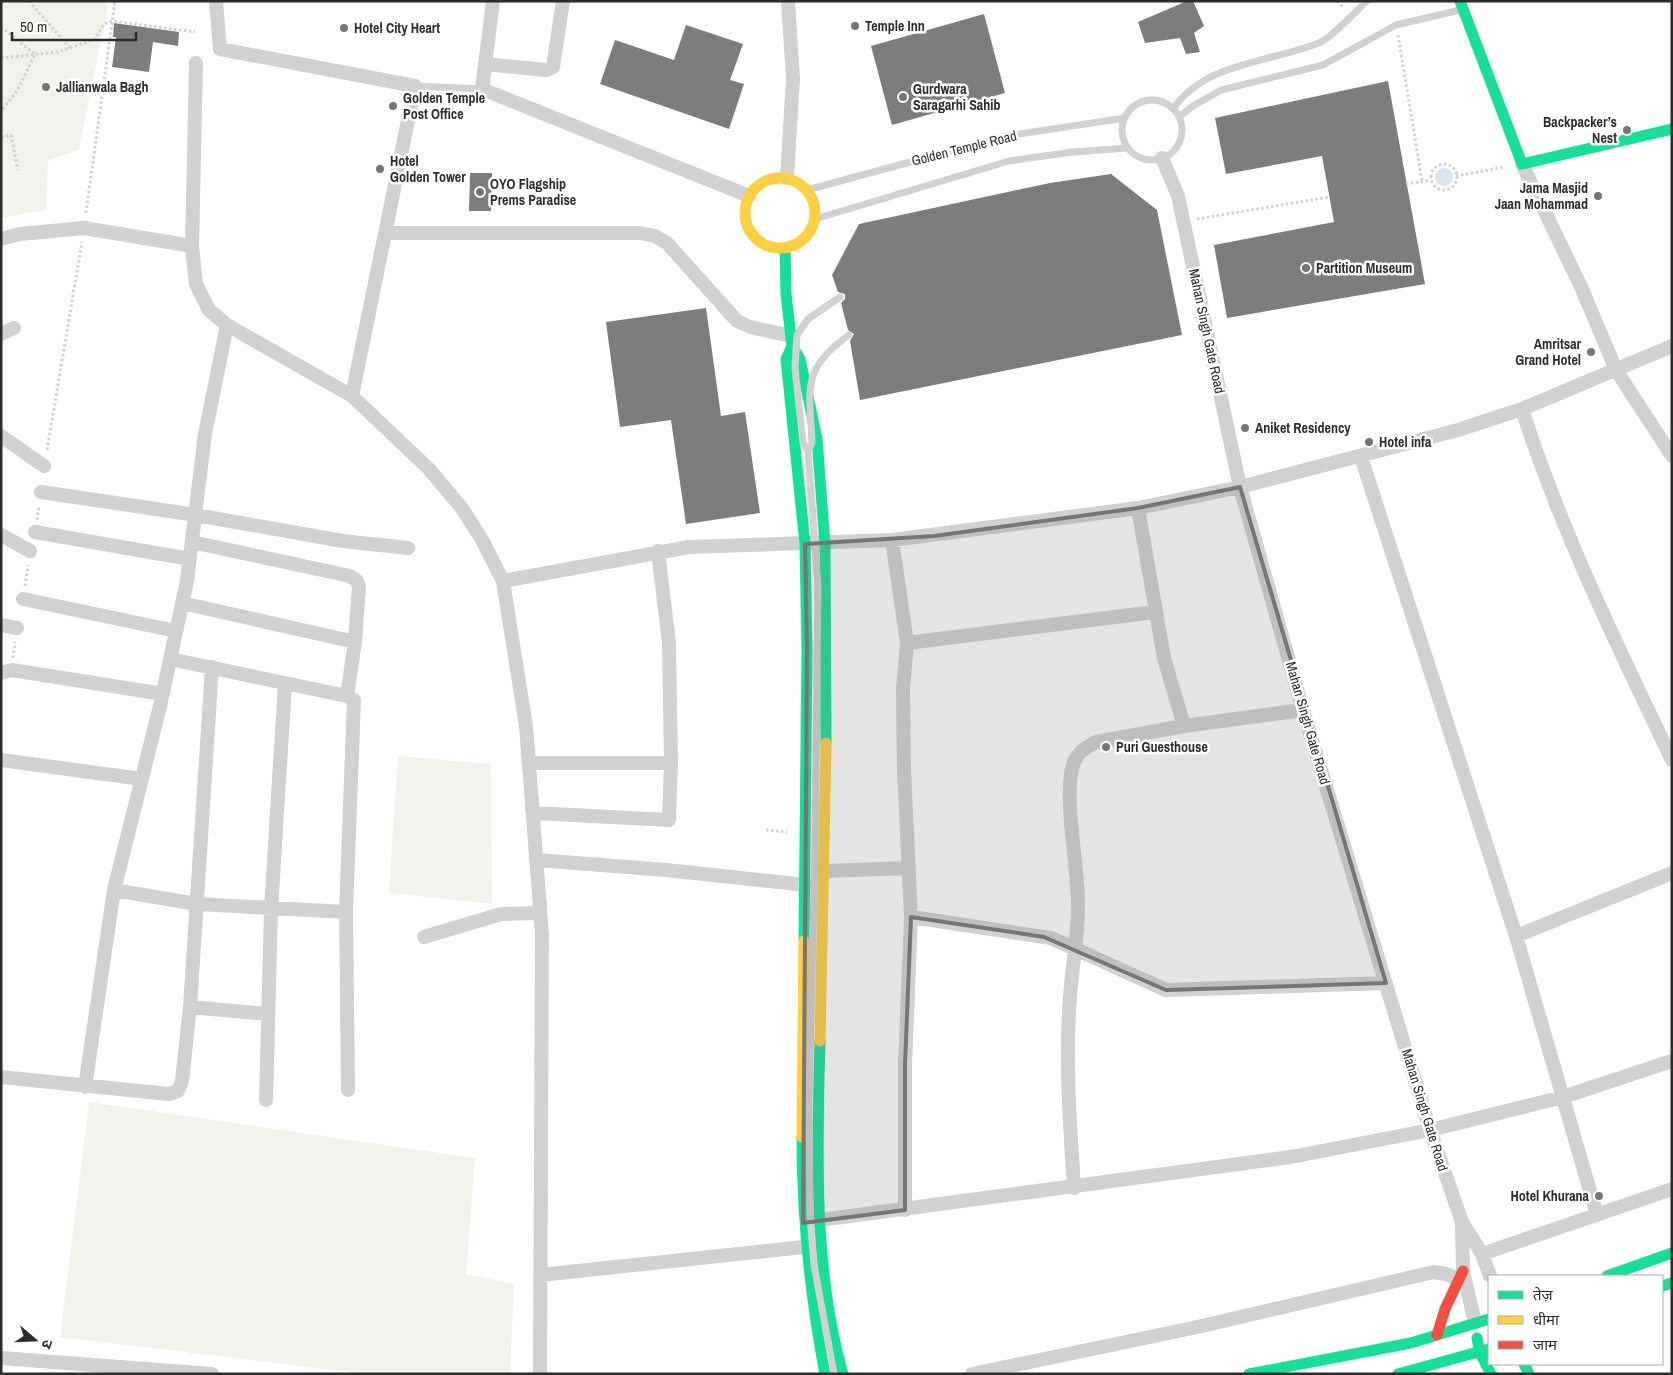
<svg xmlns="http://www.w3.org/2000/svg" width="1673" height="1375" viewBox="0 0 1673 1375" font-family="'Archivo Narrow','Noto Sans Devanagari',sans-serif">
	<rect width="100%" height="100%" fill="#fff"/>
	<!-- green -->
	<path fill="#f0f3eb" d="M1,1H109L79,149L48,161L46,210L1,218Z
		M398,756L491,764L492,904L389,893Z
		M89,1102L475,1158L466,1274L514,1284L510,1374H367L60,1337Z"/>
	<!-- water -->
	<path fill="#d8e7ef" d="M1435 177a9 9 0 1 1 18 0a9 9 0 1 1-18 0Z"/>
	<!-- building -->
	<path fill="#7d7d7d" d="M1187,1H1193L1204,26L1194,33L1200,52L1186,54L1180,38L1145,43L1138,22Z
		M984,14L1005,93L892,125L871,46Z
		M114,23L179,32L178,46L153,42L149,72L112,67L116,37H113Z
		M686,25L743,44L730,80L744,84L729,129L600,84L615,40L674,60Z
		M1388,81L1425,284L1227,318L1214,245L1334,222L1322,156L1226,174L1215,118Z
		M470,173H492L491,211H469Z
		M1111,174L1157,210L1182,335L860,400L850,341L854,334L848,330L841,303L845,299V294L838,292L832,275L859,224L1050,183Z
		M706,308L721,416L745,412L760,513L686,524L671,420L620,427L606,322Z"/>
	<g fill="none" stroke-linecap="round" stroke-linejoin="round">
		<!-- path -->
		<path stroke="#d1d1d1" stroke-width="3" stroke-dasharray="2.5 2.5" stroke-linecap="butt" d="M29,1L70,48
			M1337,1L1344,8
			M1,27L35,54L17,91L1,111
			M1398,35L1422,181
			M1,58L58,52L95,39L104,24L112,21L195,32
			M1,137L11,135L18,170
			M1431 177a13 13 0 1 1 26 0a13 13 0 1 1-26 0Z
			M1456,176L1505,167
			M1406,184L1431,180
			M86,213L115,1
			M1197,219L1329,197
			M47,450L82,242
			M37,520L39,506
			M25,586L28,565
			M13,658L15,642
			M766,830L787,832"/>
		<!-- lane -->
		<path stroke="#d1d1d1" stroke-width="7" d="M415,86L482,89
			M1122 130a30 30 0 1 1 60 0a30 30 0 1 1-60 0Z
			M1173,109C1206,61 1271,63 1321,42C1332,37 1356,11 1367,1
			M1179,117L1193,106L1221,90L1323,65L1396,25L1460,10
			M807,190L1006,136L1125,118
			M815,219L1009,161L1073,152L1128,148"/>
		<!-- street -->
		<path stroke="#d1d1d1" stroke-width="14" d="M216,1L220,49L415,86L352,396
			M493,1L482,89L749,196
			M196,63L192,246L196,284L209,310L227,325L352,396L429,469L461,507L481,538L503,581L526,726L542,934L540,1374
			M485,64L546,70L553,67L563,1
			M1162,158L1178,196L1240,487L1303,710L1430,1130L1462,1222L1482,1254L1490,1276
			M1522,164L1582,289L1616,370L1672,456
			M787,178L793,79L788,1
			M386,233H640L655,236L667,243L737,321L750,327L791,336
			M1,239L20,234L84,228L192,246
			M1,334L14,328
			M1522,409C1561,531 1617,645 1672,760
			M1,436L44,466
			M1361,457L1516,936L1597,1215
			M41,492L196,515L343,541L408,548
			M1138,508L1164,658L1184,726
			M35,532L190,559
			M1,535L30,551
			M892,540L907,643L903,689L904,770L911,917L905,1065V1210
			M192,542L350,576L356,580L359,586L355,642L347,696
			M503,581L689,547L892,540L1138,508L1240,487L1458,430L1522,409L1672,346
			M23,599L176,631
			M182,603L355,642
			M1,625L17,628
			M907,643L1155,612
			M1,673L12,670L163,694
			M1,760L142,779
			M529,763H671
			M534,813L669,820L671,763L669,643L658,551
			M537,860L666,870L806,885
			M825,871L909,868
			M114,890L197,904L346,912L354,700L347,696L170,659
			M346,912L348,1090
			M911,917L1051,938L1166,990L1386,983
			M1516,936L1672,873
			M424,937L501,914L540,913
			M190,1007L267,1014
			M1,1077L169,1094L178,1091L182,1081L190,1007L212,667
			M85,1087L114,890L160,706L187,581L205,434L227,325
			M266,1100L271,910L285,683
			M1074,1188C1070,1124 1065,1061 1070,997C1072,967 1078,937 1078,906C1079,870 1062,793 1074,762C1078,752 1087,747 1096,742L1184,726L1303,710
			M813,1221L1291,1157L1430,1130L1563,1097L1672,1061
			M1462,1223L1463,1271L1475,1323
			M1482,1254L1672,1189
			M540,1275L813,1246
			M1,1358L212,1374
			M972,1374L1193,1328L1434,1272L1446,1274L1458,1279"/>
		<!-- fast -->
		<path stroke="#16e098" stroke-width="11" d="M1460,1L1522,164L1672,129
			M785,249L786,294L792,346L800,359L817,439L825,544L826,743
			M792,346L786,359L805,544L807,650L804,941
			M820,1041C817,1148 813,1271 843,1374
			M802,1137C802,1218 810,1295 825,1374
			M1607,1276L1672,1253
			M1662,1286L1672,1283
			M1477,1338L1480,1353L1491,1374
			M1524,1364L1529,1374
			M1249,1374L1411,1343L1489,1319
			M1398,1374L1489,1349"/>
		<!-- slow -->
		<path stroke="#ffcf43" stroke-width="11" d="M745 213a35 35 0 1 1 70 0a35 35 0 1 1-70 0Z
			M820,1041L826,743
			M802,1137L804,941"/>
		<!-- jam -->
		<path stroke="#f24e42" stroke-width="11" d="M1437,1335L1445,1309L1463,1271"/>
		<!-- lane-bridge -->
		<path stroke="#d1d1d1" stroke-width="7" d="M808,451L803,443L795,368L797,335L808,319L840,297
			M834,1374L814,1265L810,1216L809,1099L815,848L818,586L808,451L812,443C810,389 800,370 849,335"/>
	</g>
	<!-- marked area -->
	<path fill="#767676" fill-opacity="0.2" stroke="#767676" stroke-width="4" stroke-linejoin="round" d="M1240,487L1386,983L1166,990L1044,937L911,917L905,1065V1210L803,1223L807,650L805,544L934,536L1138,508Z"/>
	<!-- markers -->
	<g fill="#767676" stroke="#fff" stroke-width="2">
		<circle cx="855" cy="26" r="5"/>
		<circle cx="344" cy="28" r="5"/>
		<circle cx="46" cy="87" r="5"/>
		<circle cx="903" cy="97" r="5"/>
		<circle cx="393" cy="106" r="5"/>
		<circle cx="1627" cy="130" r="5"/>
		<circle cx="380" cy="169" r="5"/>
		<circle cx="480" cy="192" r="5"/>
		<circle cx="1598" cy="196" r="5"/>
		<circle cx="1306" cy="268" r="5"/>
		<circle cx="1591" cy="352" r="5"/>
		<circle cx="1245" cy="428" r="5"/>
		<circle cx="1369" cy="442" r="5"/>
		<circle cx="1106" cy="747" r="5"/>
		<circle cx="1599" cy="1196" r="5"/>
	</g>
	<g text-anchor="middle" stroke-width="5" stroke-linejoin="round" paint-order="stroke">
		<!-- poi labels -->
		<g font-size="14" font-weight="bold" fill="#2c2c2c" stroke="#fff" text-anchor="start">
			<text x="865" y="31">Temple Inn</text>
			<text x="354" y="33">Hotel City Heart</text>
			<text x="56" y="92">Jallianwala Bagh</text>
			<text x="913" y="94">Gurdwara<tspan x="913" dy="16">Saragarhi Sahib</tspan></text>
			<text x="403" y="103">Golden Temple<tspan x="403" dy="16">Post Office</tspan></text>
			<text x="1617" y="127" text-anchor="end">Backpacker’s<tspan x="1617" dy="16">Nest</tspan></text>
			<text x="390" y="166">Hotel<tspan x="390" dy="16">Golden Tower</tspan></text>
			<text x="490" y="189">OYO Flagship<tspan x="490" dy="16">Prems Paradise</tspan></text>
			<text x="1588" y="193" text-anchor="end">Jama Masjid<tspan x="1588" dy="16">Jaan Mohammad</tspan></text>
			<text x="1316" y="273">Partition Museum</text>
			<text x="1581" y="349" text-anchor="end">Amritsar<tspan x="1581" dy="16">Grand Hotel</tspan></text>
			<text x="1255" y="433">Aniket Residency</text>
			<text x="1379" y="447">Hotel infa</text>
			<text x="1116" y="752">Puri Guesthouse</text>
			<text x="1589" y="1201" text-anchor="end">Hotel Khurana</text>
		</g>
		<!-- street labels -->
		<g font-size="14" fill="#2c2c2c" stroke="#fff">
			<text transform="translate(964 148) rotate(-14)" y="5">Golden Temple Road</text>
			<text transform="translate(1207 331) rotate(78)" y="5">Mahan Singh Gate Road</text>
			<text transform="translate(1308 723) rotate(74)" y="5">Mahan Singh Gate Road</text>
			<text transform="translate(1425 1110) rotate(73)" y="5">Mahan Singh Gate Road</text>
		</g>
	</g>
	<!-- border -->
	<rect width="1673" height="1375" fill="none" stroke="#2c2c2c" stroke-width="5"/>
	<!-- legend -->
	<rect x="1488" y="1275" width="175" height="90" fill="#ffffff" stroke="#ababab"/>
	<rect x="1498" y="1291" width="25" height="8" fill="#16e098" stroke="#ababab"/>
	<text x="1533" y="1300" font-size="15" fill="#2c2c2c">तेज़</text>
	<rect x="1498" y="1316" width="25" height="8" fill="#ffcf43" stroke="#ababab"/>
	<text x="1533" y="1325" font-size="15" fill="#2c2c2c">धीमा</text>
	<rect x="1498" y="1341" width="25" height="8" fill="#f24e42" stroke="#ababab"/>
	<text x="1533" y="1350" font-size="15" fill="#2c2c2c">जाम</text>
	<!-- north arrow -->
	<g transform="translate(35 1340) rotate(109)" stroke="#ffffff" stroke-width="4" paint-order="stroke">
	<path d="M0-4L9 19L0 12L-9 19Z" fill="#2c2c2c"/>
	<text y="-8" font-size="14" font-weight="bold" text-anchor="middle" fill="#2c2c2c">उ</text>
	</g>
	<!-- scale -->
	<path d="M12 32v8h124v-8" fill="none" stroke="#2c2c2c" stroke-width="2.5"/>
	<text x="20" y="32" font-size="15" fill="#2c2c2c" stroke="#ffffff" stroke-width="4" paint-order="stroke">50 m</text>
</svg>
